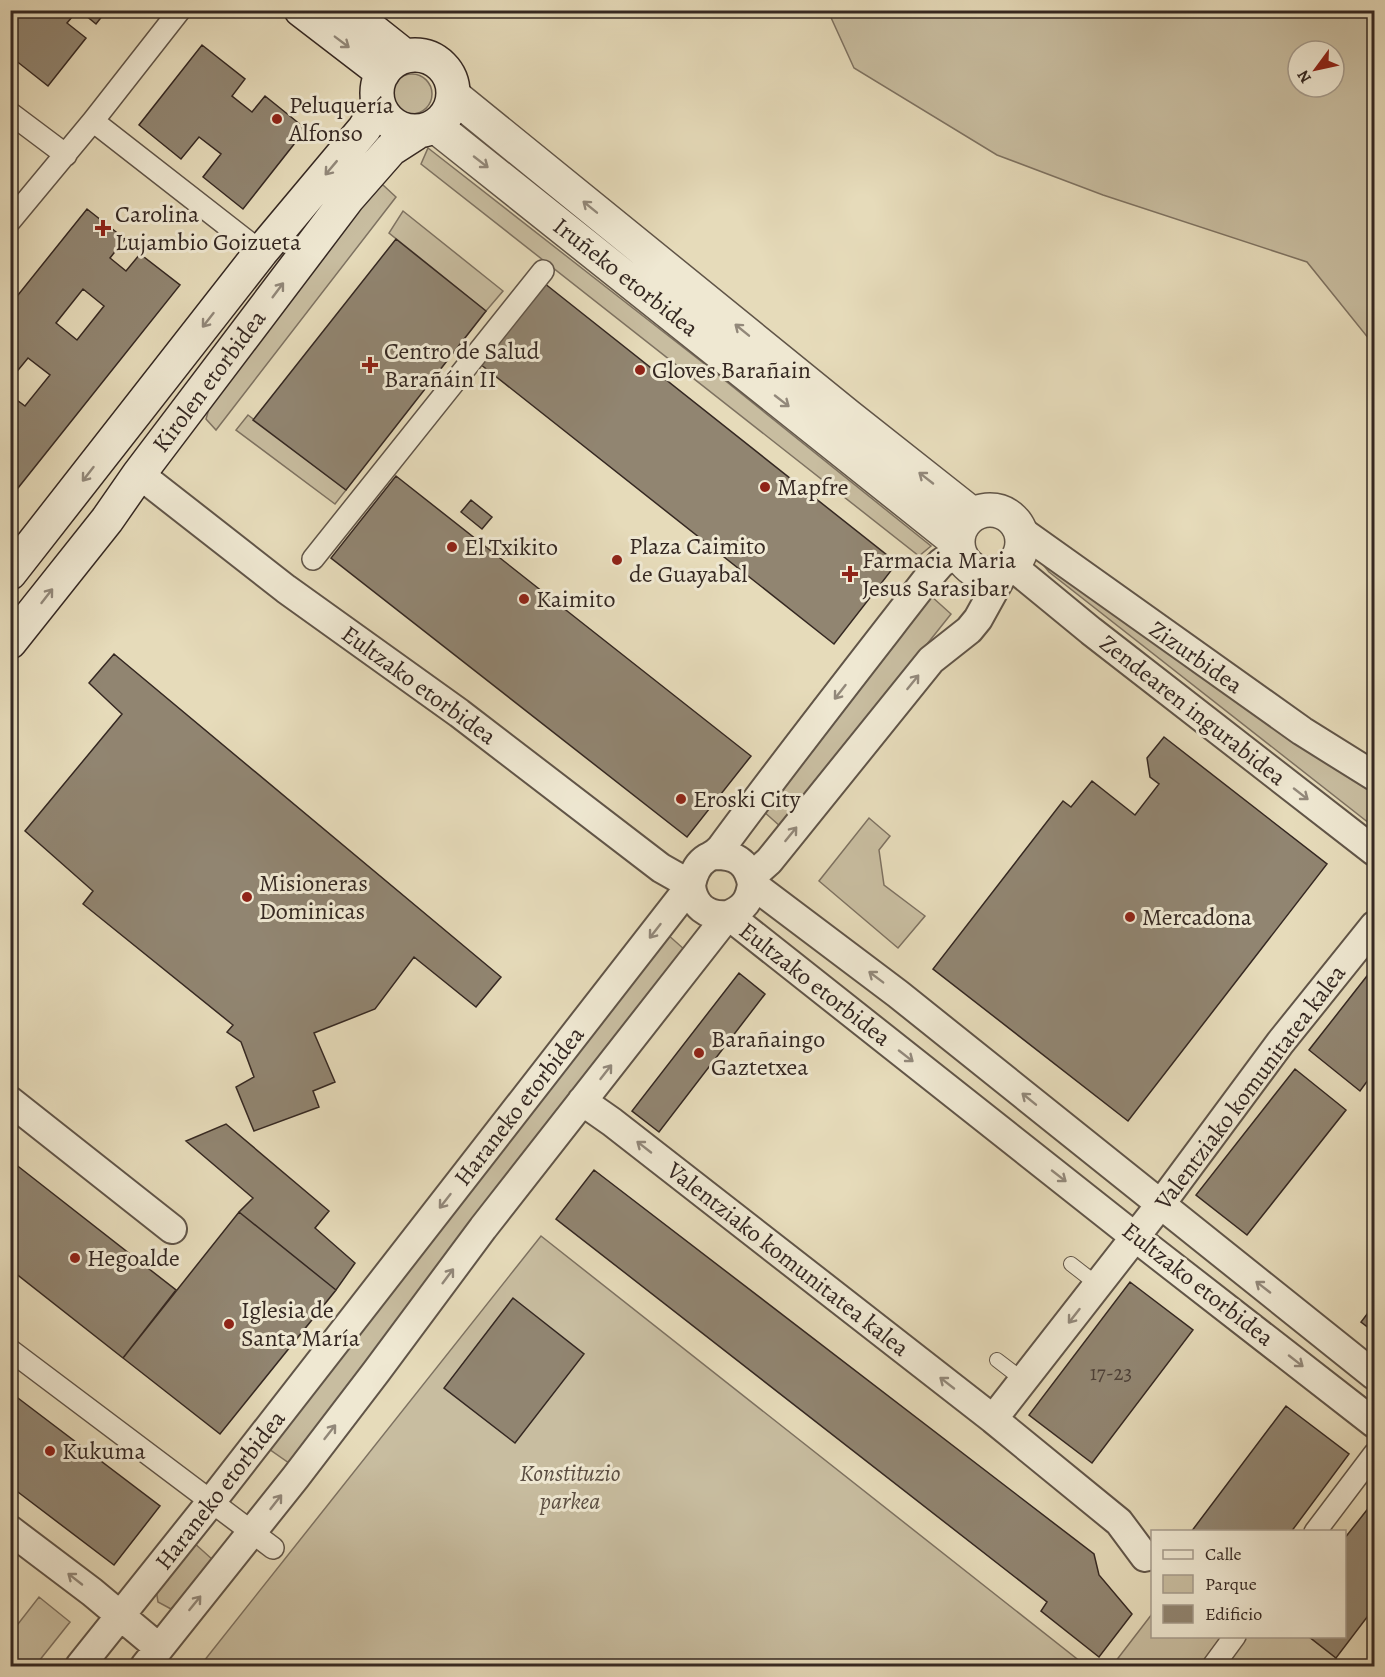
<svg xmlns="http://www.w3.org/2000/svg" width="1385" height="1677" viewBox="0 0 1385 1677" font-family="Alegreya,serif">
	<rect width="100%" height="100%" fill="#e6dbba"/>
	<filter id="stains"><feTurbulence type="fractalNoise" baseFrequency=".00333" numOctaves="4"/><feColorMatrix values="0 0 0 0 .2 0 0 0 0 .09 0 0 0 0 .02 0 0 0 .5 -.17"/></filter>
	<radialGradient id="worn" r=".72"><stop offset=".6" stop-color="#630" stop-opacity="0"/><stop offset="1" stop-color="#630" stop-opacity=".3"/></radialGradient>
	<!-- green -->
	<path fill="#c8bda0" stroke="#7e7261" stroke-width="1.5" fill-rule="evenodd" d="M828,11H1374V342L1369,339L1307,262L1103,195L997,155L854,68ZM1298,51H1334V87H1298Z
		M392 94a20 20 0 1 1 40 0a20 20 0 1 1-40 0Z
		M428,148L702,362L931,546L919,556L421,164Z
		M383,185L396,197L216,430L206,419L210,405L373,189Z
		M403,211L503,291L486,311L389,233Z
		M248,415L346,490L335,504L236,430Z
		M1036,556L1374,786V827L1049,572Z
		M931,596L951,614L781,827L762,810Z
		M869,818L890,836L879,850L884,885L925,916L898,948L819,881Z
		M667,934L685,950L289,1463L269,1449Z
		M541,1236L1086,1666H200Z
		M193,1542L213,1560L171,1609L158,1602L156,1589Z
		M39,1597L70,1622L35,1666H11V1633Z
		M1152,1614V1636L1309,1637L1336,1658L1329,1666H1112Z"/>
	<!-- building -->
	<path fill="#918571" stroke="#352822" stroke-width="1.5" fill-rule="evenodd" d="M10,10H78L67,23L86,38L48,86L10,56Z
		M79,10H107L96,24Z
		M202,45L245,79L232,96L252,112L265,96L306,129L243,209L203,177L221,154L199,137L181,159L139,125Z
		M87,209L125,239L110,258L126,271L140,254L180,285L10,498V395L25,406L50,375L28,358L10,380V305ZM83,289L104,306L77,340L56,323Z
		M396,239L486,311L346,490L253,420Z
		M544,283L897,563L834,644L480,364Z
		M396,476L751,756L687,837L331,558Z
		M471,500L492,517L482,529L461,512Z
		M114,654L501,977L476,1007L414,957L375,1009L314,1033L335,1082L313,1091L319,1107L254,1131L236,1087L254,1077L241,1042L227,1032L233,1025L83,904L93,891L25,831L122,714L89,683Z
		M1164,737L1327,864L1128,1121L933,969L1063,801L1071,807L1092,781L1135,815L1159,784L1150,777L1147,758Z
		M1374,967V1072L1360,1091L1309,1050Z
		M739,973L765,994L659,1132L632,1111Z
		M1295,1069L1346,1110L1247,1235L1196,1195Z
		M226,1124L329,1211L315,1228L355,1263L336,1290L239,1212L253,1198L186,1141Z
		M10,1160L176,1290L123,1358L10,1269Z
		M594,1170L1094,1554L1099,1575L1132,1614L1099,1657L1041,1611L1047,1602L556,1219Z
		M239,1212L336,1290L220,1434L123,1358Z
		M1130,1282L1193,1330L1092,1463L1029,1415Z
		M513,1298L584,1354L515,1443L444,1388Z
		M1374,1305V1332L1361,1322Z
		M10,1392L160,1506L114,1565L10,1486Z
		M1286,1406L1349,1454L1291,1532H1191Z
		M1374,1501V1608L1336,1658L1308,1636H1344V1539Z"/>
	<g fill="none" stroke-linecap="round" stroke-linejoin="round">
		<!-- service casing -->
		<g stroke="#615548" stroke-width="16">
			<path id="service" d="M1071,1264L1098,1285
				M997,1360L1023,1380"/>
		</g>
		<!-- pedestrian casing -->
		<g stroke="#615548" stroke-width="24">
			<path id="pedestrian" d="M180,10L93,121L261,252
				M10,113L66,155
				M10,221L93,121
				M313,559L543,271
				M10,1350L273,1548
				M1315,1532L1374,1454
				M1213,1666L1235,1636"/>
		</g>
		<!-- minor casing -->
		<g stroke="#615548" stroke-width="32">
			<path id="minor" d="M139,474L286,589L459,713L661,868L691,885
				M1021,531L1302,731L1374,776
				M1012,566L1091,631L1374,851
				M716,855C737,855 748,863 752,884L898,994L1374,1375
				M751,877L769,861L931,660L969,630L978,619L1004,572
				M691,885C693,906 707,917 728,915L1135,1237L1374,1423
				M10,1101L172,1229
				M582,1101L612,1122L993,1419L1119,1522L1145,1557
				M993,1419L1160,1205L1280,1043L1374,926
				M10,1530L92,1592L159,1648
				M80,1666L211,1502L691,885C693,874 697,864 707,858C713,855 716,854 721,848C788,757 858,668 927,579L941,563L959,552
				M145,1666L295,1478L376,1372L483,1228L728,915C744,909 750,900 752,884"/>
		</g>
		<!-- tertiary casing -->
		<g stroke="#615548" stroke-width="36">
			<path id="tertiary" d="M454,96L848,416L972,514
				M435,126L957,542
				M958 542a32 32 0 1 1 64 0a32 32 0 1 1-64 0Z"/>
		</g>
		<!-- secondary casing -->
		<g stroke="#352822" stroke-width="36">
			<path id="secondary" d="M301,10L383,73
				M347,10L405,56
				M377 93a38 38 0 1 1 76 0a38 38 0 1 1-76 0Z
				M10,573L261,252L364,129L379,105
				M10,642L107,520L139,474L348,198L391,149L419,131"/>
		</g>
		<!-- service -->
		<use href="#service" stroke="#efe8d2" stroke-width="14"/>
		<!-- pedestrian -->
		<use href="#pedestrian" stroke="#efe8d2" stroke-width="21"/>
		<!-- minor -->
		<use href="#minor" stroke="#efe8d2" stroke-width="28"/>
		<!-- tertiary -->
		<use href="#tertiary" stroke="#efe8d2" stroke-width="33"/>
		<!-- secondary -->
		<use href="#secondary" stroke="#efe8d2" stroke-width="33"/>
	</g>
	<!-- one-way arrows -->
	<defs><path id="oneway-shaft" d="M-6 0H5M1.5-3L5.5 0L1.5 3" fill="none" stroke-width="1.6" stroke-linecap="round" stroke-linejoin="round" transform="scale(1.5)"/></defs>
	<g stroke="#92887a">
		<use href="#oneway-shaft" transform="translate(342 42) rotate(37)"/>
		<use href="#oneway-shaft" transform="translate(481 162) rotate(38)"/>
		<use href="#oneway-shaft" transform="translate(331 168) rotate(130)"/>
		<use href="#oneway-shaft" transform="translate(590 207) rotate(-141)"/>
		<use href="#oneway-shaft" transform="translate(278 290) rotate(-53)"/>
		<use href="#oneway-shaft" transform="translate(208 320) rotate(128)"/>
		<use href="#oneway-shaft" transform="translate(742 330) rotate(-141)"/>
		<use href="#oneway-shaft" transform="translate(782 401) rotate(38)"/>
		<use href="#oneway-shaft" transform="translate(88 474) rotate(128)"/>
		<use href="#oneway-shaft" transform="translate(926 478) rotate(-142)"/>
		<use href="#oneway-shaft" transform="translate(47 596) rotate(-52)"/>
		<use href="#oneway-shaft" transform="translate(913 682) rotate(-51)"/>
		<use href="#oneway-shaft" transform="translate(840 692) rotate(128)"/>
		<use href="#oneway-shaft" transform="translate(1301 794) rotate(38)"/>
		<use href="#oneway-shaft" transform="translate(791 834) rotate(-51)"/>
		<use href="#oneway-shaft" transform="translate(655 931) rotate(128)"/>
		<use href="#oneway-shaft" transform="translate(876 977) rotate(-143)"/>
		<use href="#oneway-shaft" transform="translate(906 1056) rotate(38)"/>
		<use href="#oneway-shaft" transform="translate(606 1072) rotate(-52)"/>
		<use href="#oneway-shaft" transform="translate(1029 1099) rotate(-141)"/>
		<use href="#oneway-shaft" transform="translate(644 1147) rotate(-142)"/>
		<use href="#oneway-shaft" transform="translate(1059 1176) rotate(38)"/>
		<use href="#oneway-shaft" transform="translate(445 1201) rotate(128)"/>
		<use href="#oneway-shaft" transform="translate(448 1276) rotate(-53)"/>
		<use href="#oneway-shaft" transform="translate(1263 1287) rotate(-142)"/>
		<use href="#oneway-shaft" transform="translate(1074 1316) rotate(128)"/>
		<use href="#oneway-shaft" transform="translate(1296 1361) rotate(38)"/>
		<use href="#oneway-shaft" transform="translate(947 1383) rotate(-142)"/>
		<use href="#oneway-shaft" transform="translate(330 1432) rotate(-52)"/>
		<use href="#oneway-shaft" transform="translate(276 1502) rotate(-52)"/>
		<use href="#oneway-shaft" transform="translate(75 1579) rotate(-142)"/>
		<use href="#oneway-shaft" transform="translate(195 1603) rotate(-51)"/>
	</g>
	<!-- markers -->
	<g fill="#8f2418" stroke="#efe8d2" stroke-width="2">
		<circle cx="277" cy="119" r="6"/>
		<path d="M100 219h6v6h6v6h-6v6h-6v-6h-6v-6h6z"/>
		<path d="M367 356h6v6h6v6h-6v6h-6v-6h-6v-6h6z"/>
		<circle cx="640" cy="370" r="6"/>
		<circle cx="765" cy="487" r="6"/>
		<circle cx="452" cy="547" r="6"/>
		<circle cx="617" cy="560" r="6"/>
		<path d="M847 565h6v6h6v6h-6v6h-6v-6h-6v-6h6z"/>
		<circle cx="524" cy="599" r="6"/>
		<circle cx="681" cy="799" r="6"/>
		<circle cx="247" cy="897" r="6"/>
		<circle cx="1130" cy="917" r="6"/>
		<circle cx="699" cy="1053" r="6"/>
		<circle cx="75" cy="1258" r="6"/>
		<circle cx="229" cy="1324" r="6"/>
		<circle cx="50" cy="1451" r="6"/>
	</g>
	<g text-anchor="middle" stroke-width="6" stroke-linejoin="round" paint-order="stroke">
		<!-- number labels -->
		<g font-size="21" fill="#4c3f36">
			<text x="1111" y="1380">17-23</text>
		</g>
		<!-- poi labels -->
		<g font-size="24" fill="#352822" stroke="#efe8d2" text-anchor="start">
			<text x="289" y="113">Peluquería<tspan x="289" dy="28">Alfonso</tspan></text>
			<text x="115" y="222">Carolina<tspan x="115" dy="28">Lujambio Goizueta</tspan></text>
			<text x="384" y="359">Centro de Salud<tspan x="384" dy="28">Barañáin II</tspan></text>
			<text x="652" y="378">Gloves Barañain</text>
			<text x="777" y="495">Mapfre</text>
			<text x="629" y="554">Plaza Caimito<tspan x="629" dy="28">de Guayabal</tspan></text>
			<text x="464" y="555">El Txikito</text>
			<text x="862" y="568">Farmacia Maria<tspan x="862" dy="28">Jesus Sarasibar</tspan></text>
			<text x="536" y="607">Kaimito</text>
			<text x="693" y="807">Eroski City</text>
			<text x="259" y="891">Misioneras<tspan x="259" dy="28">Dominicas</tspan></text>
			<text x="1142" y="925">Mercadona</text>
			<text x="711" y="1047">Barañaingo<tspan x="711" dy="28">Gaztetxea</tspan></text>
			<text x="87" y="1266">Hegoalde</text>
			<text x="241" y="1318">Iglesia de<tspan x="241" dy="28">Santa María</tspan></text>
			<text x="62" y="1459">Kukuma</text>
		</g>
		<!-- street labels -->
		<g font-size="24" fill="#352822" stroke="#efe8d2">
			<text transform="translate(626 277) rotate(38)" y="8">Iruñeko etorbidea</text>
			<text transform="translate(209 381) rotate(-53)" y="8">Kirolen etorbidea</text>
			<text transform="translate(1196 657) rotate(35)" y="8">Zizurbidea</text>
			<text transform="translate(419 685) rotate(36)" y="8">Eultzako etorbidea</text>
			<text transform="translate(1193 710) rotate(38)" y="8">Zendearen ingurabidea</text>
			<text transform="translate(815 984) rotate(38)" y="8">Eultzako etorbidea</text>
			<text transform="translate(1250 1087) rotate(-53)" y="8">Valentziako komunitatea kalea</text>
			<text transform="translate(519 1106) rotate(-52)" y="8">Haraneko etorbidea</text>
			<text transform="translate(788 1259) rotate(38)" y="8">Valentziako komunitatea kalea</text>
			<text transform="translate(1198 1284) rotate(38)" y="8">Eultzako etorbidea</text>
			<text transform="translate(220 1490) rotate(-52)" y="8">Haraneko etorbidea</text>
		</g>
		<!-- park labels -->
		<g font-size="24" font-style="italic" fill="#5a4d42" stroke="#efe8d2">
			<text x="570" y="1481">Konstituzio<tspan x="570" dy="28">parkea</tspan></text>
		</g>
	</g>
	<!-- margin -->
	<rect width="1385" height="1677" fill="none" stroke="#e6dbba" stroke-width="36"/>
	<rect x="12" y="12" width="1361" height="1653" fill="none" stroke="#352822" stroke-width="3"/>
	<rect x="18" y="18" width="1349" height="1641" fill="none" stroke="#352822" stroke-width="1.5"/>
	<!-- legend -->
	<rect x="1151" y="1530" width="195" height="108" fill="#efe8d2" stroke="#a59b8c" stroke-width="1.5"/>
	<rect x="1163" y="1550" width="30" height="9" fill="#efe8d2" stroke="#a59b8c" stroke-width="1.5"/>
	<text x="1205" y="1560" font-size="18" fill="#352822">Calle</text>
	<rect x="1163" y="1575" width="30" height="18" fill="#c8bda0" stroke="#a59b8c" stroke-width="1.5"/>
	<text x="1205" y="1590" font-size="18" fill="#352822">Parque</text>
	<rect x="1163" y="1605" width="30" height="18" fill="#918571" stroke="#a59b8c" stroke-width="1.5"/>
	<text x="1205" y="1620" font-size="18" fill="#352822">Edificio</text>
	<!-- north arrow -->
	<g transform="translate(1316 69) rotate(237)"><circle r="28" fill="#efe8d2" stroke="#a59b8c" stroke-width="1.5"/>
	<path d="M0-4.5L10 22L0 15L-10 22Z" fill="#8f2418"/>
	<text y="-9" font-size="16" font-weight="bold" text-anchor="middle" fill="#352822">N</text>
	</g>
	<rect width="100%" height="100%" filter="url(#stains)"/>
	<rect width="100%" height="100%" fill="url(#worn)"/>
</svg>
